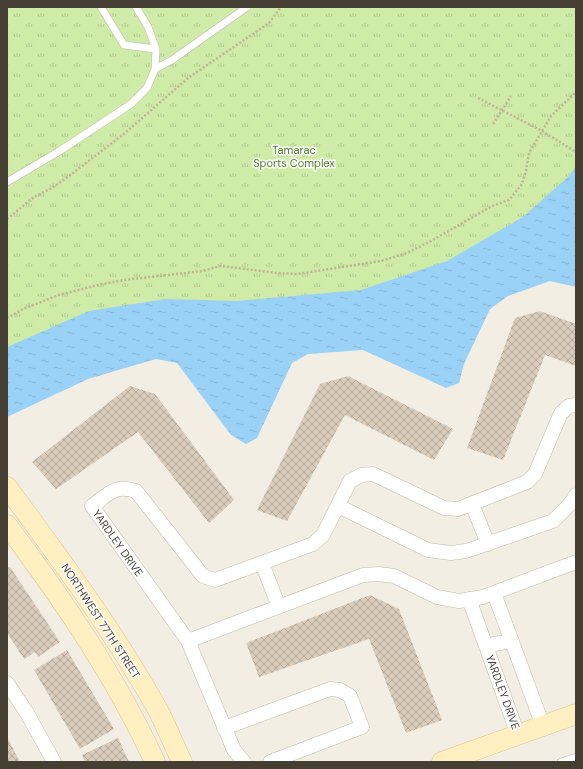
<svg xmlns="http://www.w3.org/2000/svg" width="583" height="769" viewBox="0 0 583 769" font-family="'DM Sans',sans-serif">
	<defs>
		<pattern id="park-tufts" width="24" height="20" patternUnits="userSpaceOnUse"><rect width="24" height="20" fill="#ceeba7"/><path d="M3 7l-1-3M5 7V3M7 7l1-3M15 17l-1-3M17 17v-4M19 17l1-3" fill="none" stroke="#b2cb90"/></pattern>
		<pattern id="water-ripples" width="26" height="14" patternUnits="userSpaceOnUse"><rect width="26" height="14" fill="#99d2f6"/><path d="M2 4q2-2 4 0t4 0M15 11q2-2 4 0t4 0" fill="none" stroke="#85b5d3"/></pattern>
		<pattern id="building-cross-hatch" width="8" height="8" patternUnits="userSpaceOnUse"><rect width="8" height="8" fill="#d9ccba"/><path d="M0 0l8 8M0 8l8-8" fill="none" stroke="#b2a798"/></pattern>
	</defs>
	<rect width="100%" height="100%" fill="#f3eee3"/>
	<!-- park -->
	<path fill="url(#park-tufts)" d="M7,7H576V172L536,219L430,277L308,306L7,354Z"/>
	<!-- water -->
	<path fill="url(#water-ripples)" d="M576,166V287L550,281L508,296L490,309L464,364L459,383L446,388L363,350L308,354L292,363L257,438L246,444L231,435L177,363L156,359L88,379L7,417V347L89,311L166,299L237,301L361,290L447,261L523,217L569,176Z"/>
	<!-- building -->
	<path fill="url(#building-cross-hatch)" d="M540,311L576,324V366L545,355L503,460L467,448L515,318Z
		M348,376L453,429L434,460L345,415L287,521L257,510L320,384Z
		M130,386L155,394L234,500L209,523L138,432L56,489L32,462Z
		M10,567L60,642L38,657L35,652L24,659L7,633V568Z
		M370,595L399,609L442,720L406,733L369,639L259,677L246,643Z
		M67,650L114,729L80,749L34,670Z
		M7,737L20,762H7Z
		M118,738L129,762H85L82,755Z"/>
	<g fill="none" stroke-linecap="round" stroke-linejoin="round">
		<!-- lane casing -->
		<g stroke="#c2b8a8" stroke-width="8">
			<path id="lane" d="M101,7L124,45L156,49
				M155,69L172,60L247,7
				M7,182L58,152L131,104L147,88L155,69L156,49L148,27L136,7
				M561,762L576,757"/>
		</g>
		<!-- street casing -->
		<g stroke="#c2b8a8" stroke-width="15">
			<path id="street" d="M472,504L488,544
				M338,506L428,550L451,553L466,551L553,521L570,504L576,495
				M262,563L279,607
				M494,593L543,726
				M469,599L518,735
				M188,641L363,575L379,574L394,576L437,597L459,601L483,597L576,562
				M487,648L494,644L512,641
				M7,683L27,713L54,762
				M224,728L330,689L340,690L350,696L362,727L270,762
				M244,762L234,750L188,641L92,506C109,494 114,484 136,491L203,576L215,580L313,544L323,535L350,481L361,475L373,474L444,508L458,509L527,482L535,474L561,413L569,406L576,405"/>
		</g>
		<!-- secondary casing -->
		<g stroke="#dac590" stroke-width="21">
			<path id="secondary" d="M7,487C61,560 115,633 159,712C167,728 174,745 182,762
				M7,525C63,600 116,677 155,762
				M442,762L576,714"/>
		</g>
		<!-- path -->
		<path stroke="#c2b195" stroke-width="2.5" stroke-dasharray="2 2" stroke-linecap="butt" d="M478,98L542,131L576,152
			M493,124L511,96
			M7,219L34,197L52,188L69,176L125,133L188,78L269,23L281,7
			M7,318L23,309L59,295L98,285L124,280L203,271L220,266L277,273L297,274L381,261L407,253L431,241L492,206L509,200L522,184L526,171L529,153L551,116L574,94L576,91"/>
		<!-- lane -->
		<use href="#lane" stroke="#fff" stroke-width="7"/>
		<!-- street -->
		<use href="#street" stroke="#fff" stroke-width="14"/>
		<!-- secondary -->
		<use href="#secondary" stroke="#ffefc1" stroke-width="20"/>
	</g>
	<g text-anchor="middle" stroke-width="3" stroke-linejoin="round" paint-order="stroke">
		<!-- park labels -->
		<g font-size="11" fill="#467b21" stroke="#fff">
			<text x="294" y="154">Tamarac<tspan x="294" dy="13">Sports Complex</tspan></text>
		</g>
		<!-- street labels -->
		<g font-size="11" fill="#453e33" stroke="#fff">
			<text transform="translate(118 543) rotate(55)" y="4">YARDLEY DRIVE</text>
			<text transform="translate(101 621) rotate(57)" y="4">NORTHWEST 77TH STREET</text>
			<text transform="translate(503 692) rotate(70)" y="4">YARDLEY DRIVE</text>
		</g>
	</g>
	<!-- border -->
	<rect width="583" height="769" fill="none" stroke="#453e33" stroke-width="16"/>
</svg>
